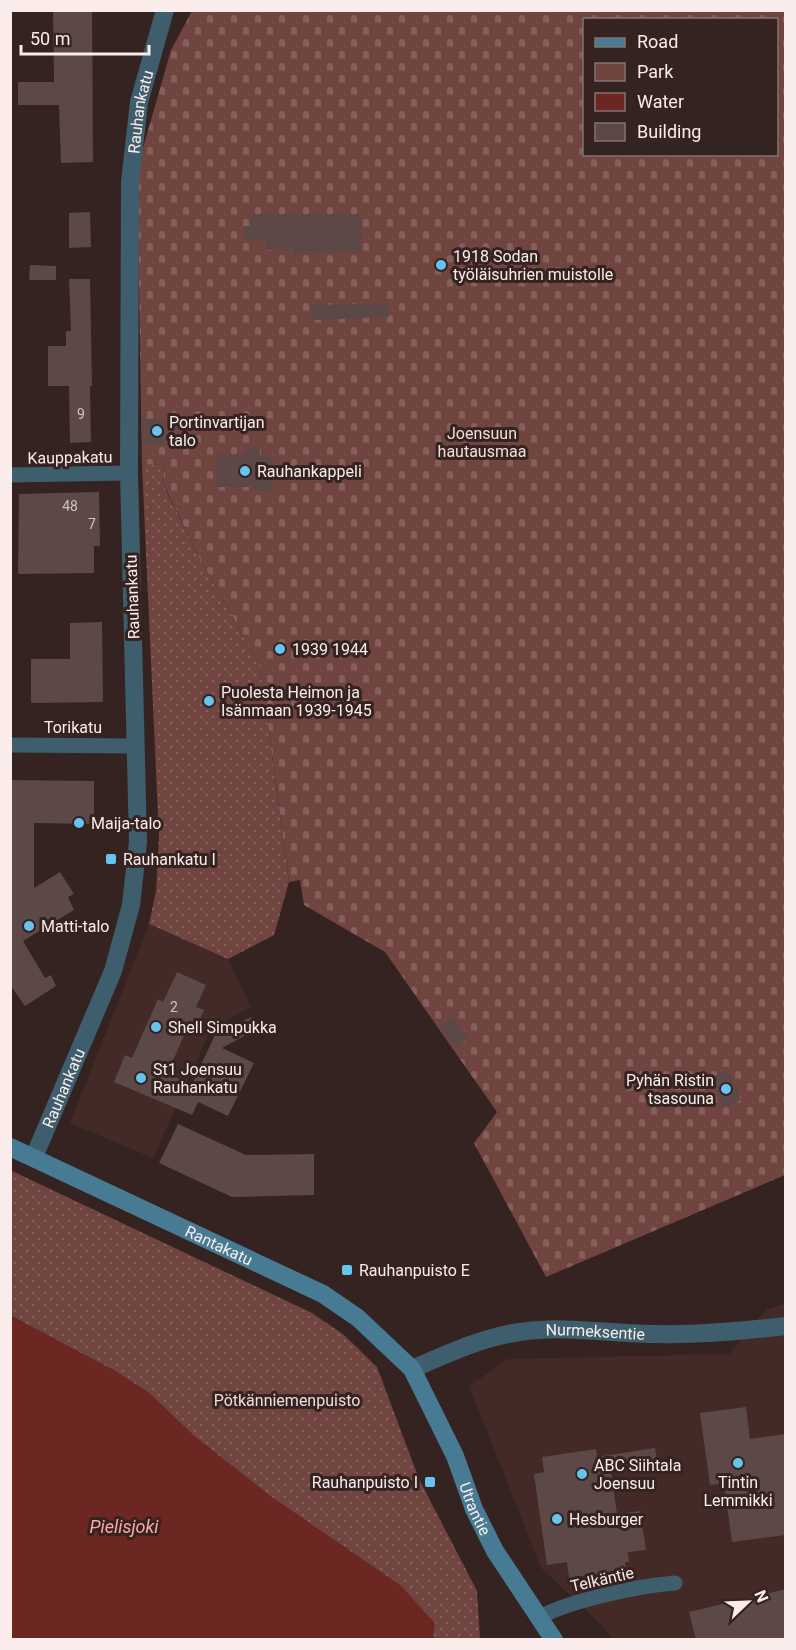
<svg xmlns="http://www.w3.org/2000/svg" width="796" height="1650" viewBox="0 0 796 1650" font-family="Roboto,sans-serif">
	<defs>
		<pattern id="green-dots" width="8" height="8" patternUnits="userSpaceOnUse" patternTransform="scale(1.5)"><rect width="8" height="8" fill="#70443f"/><path d="M2 2h.1M6 6h.1" fill="none" stroke="#855f5b" stroke-width="1.8" stroke-linecap="round"/></pattern>
		<pattern id="cemetery-stones" width="16" height="16" patternUnits="userSpaceOnUse" patternTransform="scale(1.5)"><rect width="16" height="16" fill="#70443f"/><path d="M2 7V4a2 2 0 0 1 4 0v3zM10 15v-3a2 2 0 0 1 4 0v3z" fill="#855f5b"/></pattern>
	</defs>
	<rect width="100%" height="100%" fill="#352321"/>
	<!-- built -->
	<path fill="#432a27" d="M149,924L228,959L251,1007L211,1029L153,1158L70,1123Z
		M785,1304V1639H612L605,1628L541,1568L469,1386L508,1359L729,1354L767,1309Z"/>
	<!-- green -->
	<path fill="url(#green-dots)" d="M163,464L164,486L198,555L260,665L289,882L274,935L228,959L149,924L156,891L159,837L142,465Z
		M10,1170L312,1313L344,1335L377,1367L419,1479L477,1591L480,1639H435L401,1586L270,1496L194,1436L149,1393L115,1371L11,1316Z"/>
	<!-- cemetery -->
	<path fill="url(#cemetery-stones)" fill-rule="evenodd" d="M192,11H785V1175L546,1277L474,1143L497,1112L385,952L304,905L300,880L289,882L260,665L198,555L164,485L163,464L142,465L137,169L171,50ZM584,20H776V154H584Z"/>
	<!-- water -->
	<path fill="#6c2723" d="M10,1316L115,1371L149,1393L194,1436L270,1496L401,1586L435,1623L433,1637L435,1639H11Z"/>
	<!-- building -->
	<path fill="#5c4846" d="M53,10H92L93,162L61,163L59,105H18V82H54Z
		M90,212L91,247L69,248V213Z
		M251,214H361L362,252L292,254V249L267,250L266,240H244L243,226H251Z
		M30,265L56,266V280H29Z
		M69,279H90L92,386H90L91,442L70,443L69,386H48V346H66V331H71Z
		M389,303V317L311,320V305Z
		M165,419L166,444L142,445L141,420Z
		M246,447H260V456H273V491H253V487H217L216,455L246,454Z
		M99,492L100,546H94V573L18,574L19,494Z
		M102,622L103,702L31,703V659H70V623Z
		M10,780L94,781V824L34,823V888L60,872L74,894L68,897L74,910L23,941L45,978L51,975L56,986L25,1006L10,985Z
		M177,972L206,985L196,1007L204,1010L194,1032L187,1029L167,1074L192,1084L215,1035L251,1017L257,1029L222,1048L254,1063L228,1116L198,1102L192,1115L114,1082L125,1055L132,1058L158,999L163,1002Z
		M452,1017L468,1038L455,1048L439,1026Z
		M728,1070L741,1100L724,1108L711,1078Z
		M178,1124L246,1155L314,1154V1195L232,1197L159,1163Z
		M746,1407L750,1439L786,1434V1535L732,1542L724,1483L710,1485L700,1413Z
		M655,1448L658,1466L611,1472L617,1514L640,1511L646,1550L628,1552L629,1562H625L626,1570L569,1578L567,1562L547,1565L534,1474L544,1472L542,1457L596,1449L597,1457Z
		M786,1589V1640H696L689,1612Z"/>
	<g fill="none" stroke-linecap="round" stroke-linejoin="round">
		<!-- minor -->
		<path stroke="#3e5e6d" stroke-width="15" d="M10,475L129,473
			M10,745L136,746
			M539,1617C573,1600 637,1586 675,1583"/>
		<!-- tertiary -->
		<g stroke="#3e5e6d" stroke-width="18">
			<path id="s1" d="M34,1157L113,971L131,905L138,842L129,473L130,182L139,102L165,10"/>
			<path id="s2" d="M412,1369C447,1354 483,1337 520,1332C566,1325 612,1334 658,1334C700,1335 743,1331 786,1326"/>
		</g>
		<!-- secondary -->
		<path stroke="#477b94" stroke-width="18" id="s3" d="M10,1147L323,1294L358,1318L412,1369L455,1456L474,1509L495,1551L554,1640"/>
	</g>
	<!-- markers -->
	<g fill="#66c4ef" stroke="#352321" stroke-width="2">
		<circle cx="441" cy="265" r="6"/>
		<circle cx="157" cy="431" r="6"/>
		<circle cx="245" cy="471" r="6"/>
		<circle cx="280" cy="649" r="6"/>
		<circle cx="209" cy="701" r="6"/>
		<circle cx="79" cy="823" r="6"/>
		<rect x="105" y="853" width="12" height="12" rx="3"/>
		<circle cx="29" cy="926" r="6"/>
		<circle cx="156" cy="1027" r="6"/>
		<circle cx="141" cy="1078" r="6"/>
		<circle cx="726" cy="1089" r="6"/>
		<rect x="341" y="1264" width="12" height="12" rx="3"/>
		<circle cx="738" cy="1463" r="6"/>
		<circle cx="582" cy="1474" r="6"/>
		<rect x="424" y="1476" width="12" height="12" rx="3"/>
		<circle cx="557" cy="1519" r="6"/>
	</g>
	<g text-anchor="middle" stroke-width="6" stroke-linejoin="round" paint-order="stroke">
		<!-- number labels -->
		<g font-size="14" fill="#d2c3c2">
			<text x="81" y="419">9</text>
			<text x="70" y="511">48</text>
			<text x="92" y="529">7</text>
			<text x="174" y="1012">2</text>
		</g>
		<!-- street labels -->
		<g font-size="16" fill="#f9eceb" stroke="#352321">
			<text dy="6" stroke="none"><textPath href="#s1" startOffset="1065">Rauhankatu</textPath></text>
			<text transform="translate(70 457) rotate(-1)" y="6">Kauppakatu</text>
			<text transform="translate(132 597) rotate(-92)" y="6">Rauhankatu</text>
			<text x="73" y="733">Torikatu</text>
			<text dy="6" stroke="none"><textPath href="#s1" startOffset="75">Rauhankatu</textPath></text>
			<text dy="6" stroke="none"><textPath href="#s3" startOffset="231">Rantakatu</textPath></text>
			<text dy="6" stroke="none"><textPath href="#s2" startOffset="190">Nurmeksentie</textPath></text>
			<text dy="6" stroke="none"><textPath href="#s3" startOffset="616">Utrantie</textPath></text>
			<text transform="translate(602 1579) rotate(-13)" y="6">Telkäntie</text>
		</g>
		<!-- poi labels -->
		<g font-size="16" fill="#f9eceb" stroke="#352321" text-anchor="start">
			<text x="453" y="262">1918 Sodan<tspan x="453" dy="18">työläisuhrien muistolle</tspan></text>
			<text x="169" y="428">Portinvartijan<tspan x="169" dy="18">talo</tspan></text>
			<text x="257" y="477">Rauhankappeli</text>
			<text x="292" y="655">1939 1944</text>
			<text x="221" y="698">Puolesta Heimon ja<tspan x="221" dy="18">Isänmaan 1939-1945</tspan></text>
			<text x="91" y="829">Maija-talo</text>
			<text x="123" y="865">Rauhankatu I</text>
			<text x="41" y="932">Matti-talo</text>
			<text x="168" y="1033">Shell Simpukka</text>
			<text x="153" y="1075">St1 Joensuu<tspan x="153" dy="18">Rauhankatu</tspan></text>
			<text x="714" y="1086" text-anchor="end">Pyhän Ristin<tspan x="714" dy="18">tsasouna</tspan></text>
			<text x="359" y="1276">Rauhanpuisto E</text>
			<text x="594" y="1471">ABC Siihtala<tspan x="594" dy="18">Joensuu</tspan></text>
			<text x="418" y="1488" text-anchor="end">Rauhanpuisto I</text>
			<text x="738" y="1488" text-anchor="middle">Tintin<tspan x="738" dy="18">Lemmikki</tspan></text>
			<text x="569" y="1525">Hesburger</text>
		</g>
		<!-- park labels -->
		<g font-size="16" fill="#f2dbd8" stroke="#352321">
			<text x="482" y="439">Joensuun<tspan x="482" dy="18">hautausmaa</tspan></text>
			<text x="287" y="1406">Pötkänniemenpuisto</text>
		</g>
		<!-- water labels -->
		<g font-size="18" font-style="italic" fill="#fea89f" stroke="#352321">
			<text x="124" y="1533">Pielisjoki</text>
		</g>
	</g>
	<!-- border -->
	<rect width="796" height="1650" fill="none" stroke="#f9eceb" stroke-width="24"/>
	<!-- legend -->
	<rect x="583" y="18" width="195" height="138" fill="#352321" stroke="#837372" stroke-width="1.5"/>
	<rect x="595" y="38" width="30" height="9" fill="#477b94" stroke="#837372" stroke-width="1.5"/>
	<text x="637" y="48" font-size="18" fill="#f9eceb">Road</text>
	<rect x="595" y="63" width="30" height="18" fill="#70443f" stroke="#837372" stroke-width="1.5"/>
	<text x="637" y="78" font-size="18" fill="#f9eceb">Park</text>
	<rect x="595" y="93" width="30" height="18" fill="#6c2723" stroke="#837372" stroke-width="1.5"/>
	<text x="637" y="108" font-size="18" fill="#f9eceb">Water</text>
	<rect x="595" y="123" width="30" height="18" fill="#5c4846" stroke="#837372" stroke-width="1.5"/>
	<text x="637" y="138" font-size="18" fill="#f9eceb">Building</text>
	<!-- north arrow -->
	<g transform="translate(748 1602) rotate(67)" stroke="#352321" stroke-width="4.5" paint-order="stroke">
	<path d="M0-4.5L10 22L0 15L-10 22Z" fill="#f9eceb"/>
	<text y="-9" font-size="16" font-weight="bold" text-anchor="middle" fill="#f9eceb">N</text>
	</g>
	<!-- scale -->
	<path d="M21 45v9h128v-9" fill="none" stroke="#f9eceb" stroke-width="3"/>
	<text x="30" y="45" font-size="18" fill="#f9eceb" stroke="#352321" stroke-width="4.5" paint-order="stroke">50 m</text>
</svg>
